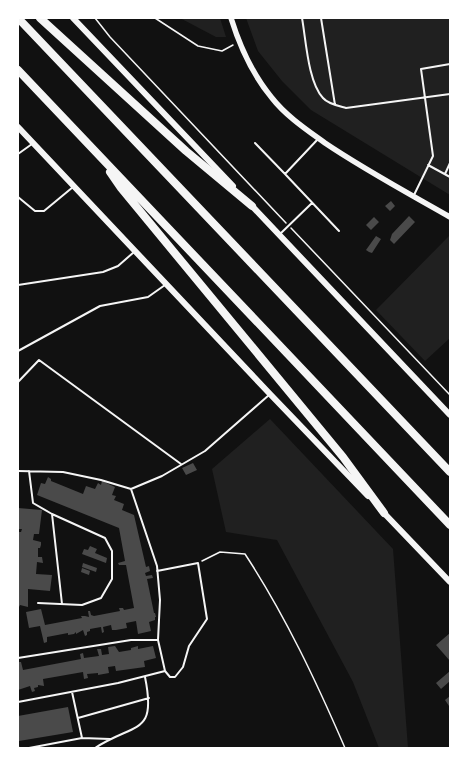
<svg xmlns="http://www.w3.org/2000/svg" width="468" height="766" viewBox="0 0 468 766" font-family="Rubik,sans-serif">
	<rect width="100%" height="100%" fill="#111"/>
	<!-- green -->
	<path fill="#202020" d="M180,18H220L226,37H216Z
		M246,18H450V195L311,110L282,81L258,51Z
		M450,235V338L425,361L376,310Z
		M270,419L393,549L408,748H379L353,682L277,540L226,532L212,469Z"/>
	<!-- building -->
	<path fill="#4a4a4a" d="M391,201L395,206L390,211L385,206Z
		M409,216L415,222L394,244L390,240L392,234Z
		M374,217L379,222L371,230L366,225Z
		M376,236L381,239L372,253L369,252L366,250Z
		M193,463L197,470L186,475L182,468Z
		M48,477L51,479V481L83,494L86,486L95,489L98,483L101,485L102,481L115,487L112,495L116,496L114,500L124,504L122,510L134,515L146,567L149,566L150,571L145,573L146,576L152,575L153,578L147,579L154,613H155L156,617H155V620L149,622L151,631L138,634L136,621L126,623L127,628L116,630H112L111,625L103,627L104,632L102,633L101,627L90,629V631L87,632V635L85,636L83,630L76,634V632L74,634L68,635V633L47,637V642L44,643L40,626L29,628L26,612L41,609L45,625L82,618L81,616H85L89,617L88,611H90L91,615L94,616L120,611L119,608H123L124,610L134,608L126,565H119L118,563L125,561L119,528L37,495L41,483L45,484Z
		M18,508L42,510L39,534H34L33,540L41,542V545H36H41L40,548H38V557H42L43,563L37,562L36,574L52,575L50,591L28,589V607L20,605L18,609V532H21L22,529H18Z
		M90,546L97,549L95,553L107,558L106,563L82,554L84,549L88,550Z
		M83,563L97,568L96,572L82,567Z
		M82,568L90,571L89,575L81,572Z
		M450,633V661L436,645Z
		M115,646L119,652L131,650V648L138,646V649L153,646L156,658L144,661L145,667L116,671L115,666L108,667L109,673L98,675V673L87,674L88,678L84,679L83,672L43,679L44,686L38,685V687L34,688L35,691L32,692L30,686L18,690V662H21L23,670L81,659L80,654L83,653L84,658L99,656L97,649H101L102,655L109,654L108,647Z
		M450,671V681L441,689L436,683Z
		M450,696V705L449,706L445,700Z
		M68,707L73,732L19,741L18,716Z"/>
	<g fill="none" stroke-linecap="round" stroke-linejoin="round">
		<!-- path -->
		<path stroke="#f5f5f5" stroke-width="1.5" d="M95,18L110,37L286,223
			M155,18L198,46L222,51L233,45
			M291,228L450,395
			M202,561L220,552L245,554C285,615 316,681 345,748"/>
		<!-- service -->
		<path stroke="#f5f5f5" stroke-width="2" d="M302,18C306,40 308,82 323,98C328,104 339,106 346,108L450,94
			M321,18L335,105
			M255,143L285,174L318,139
			M18,154L32,144
			M428,165L450,177
			M285,174L339,231
			M445,174L450,163
			M414,195L433,156L421,69L450,64
			M18,197L35,211H44L73,187
			M280,234L312,203
			M18,285L103,272L118,266L134,252
			M18,351L100,306L148,297L165,285
			M18,382L39,360L181,464
			M18,471L63,472L101,480L131,489L162,476L205,451L269,395
			M29,471L33,503L52,514L105,538L112,551V579L101,598L82,605L38,603
			M52,514L62,604
			M157,571L198,563L207,619L189,646L183,667L175,677H170L165,671
			M18,658L131,640H158
			M18,702L118,683L165,671L158,640L160,600L157,566L131,489
			M78,718L149,698
			M82,738L110,739
			M18,747L19,748
			M29,748L82,738L72,692
			M95,748C135,722 157,736 145,677"/>
		<!-- tertiary -->
		<path stroke="#f5f5f5" stroke-width="5.5" d="M231,18C240,47 252,74 272,98C286,116 307,130 325,143C365,170 408,193 450,217"/>
		<!-- secondary -->
		<path stroke="#f5f5f5" stroke-width="6" d="M73,18L233,186
			M18,127L270,394L368,496
			M250,204L450,415
			M381,510L450,582"/>
		<!-- motorway -->
		<path stroke="#f5f5f5" stroke-width="8" d="M18,18L450,472
			M40,18L186,151L252,206
			M18,70L450,525
			M110,172L121,188L343,457L384,513"/>
	</g>
	<!-- border -->
	<rect width="468" height="766" fill="none" stroke="#ffffff" stroke-width="38"/>
</svg>
